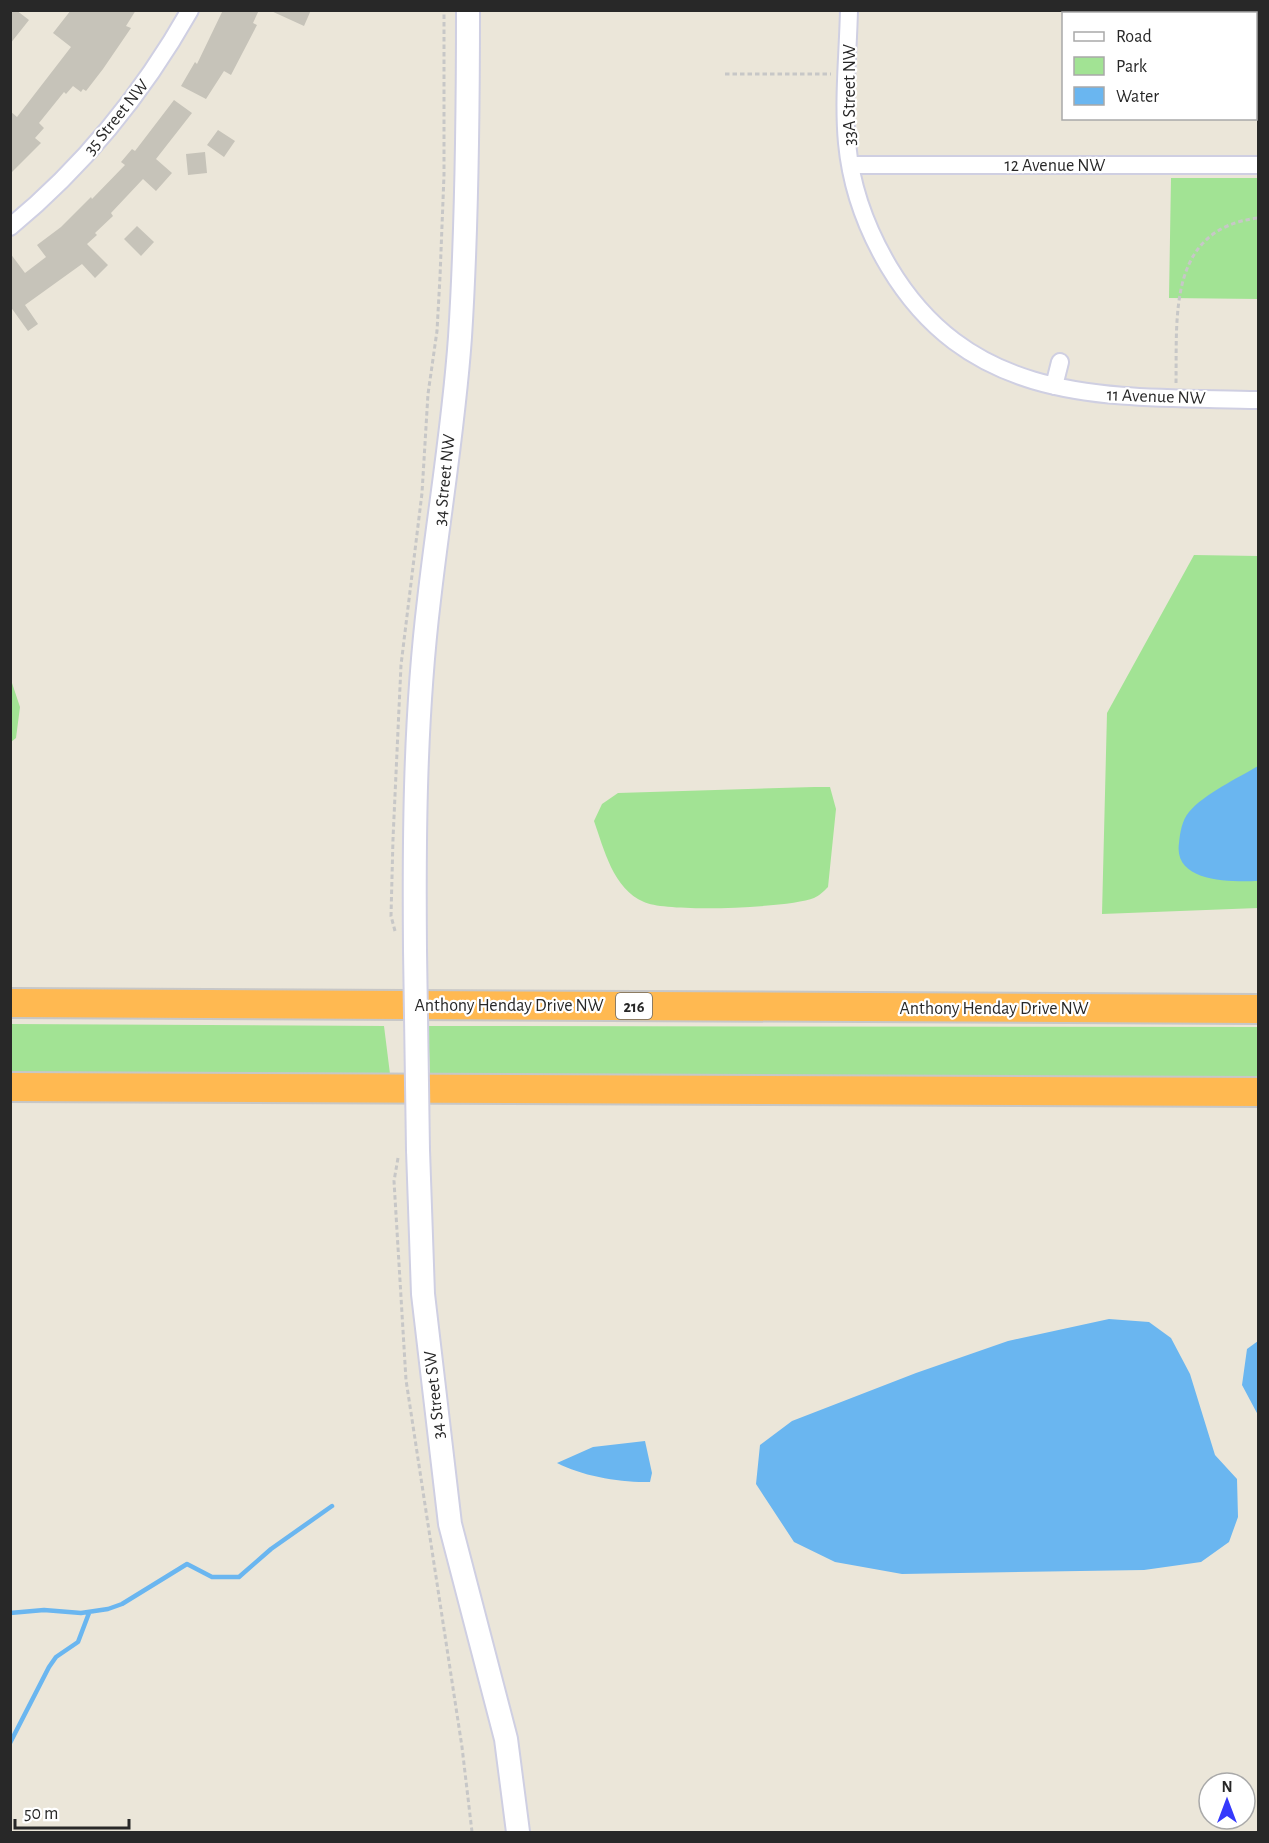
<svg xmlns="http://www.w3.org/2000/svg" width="1269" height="1843" viewBox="0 0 1269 1843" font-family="'Alegreya Sans',sans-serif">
	<rect width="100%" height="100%" fill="#ebe6d9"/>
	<!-- green -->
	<path fill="#a2e394" d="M1171,178H1258V299L1169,298Z
		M1194,555L1258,556V908L1102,914L1107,713Z
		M11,680L20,707L16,738L11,742Z
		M814,787H830L836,809L828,887C824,891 819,896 814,898C789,908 667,913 644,902C613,889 604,849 594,821L602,804L618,793Z
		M11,1024L384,1026L390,1074L11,1073Z
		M428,1026L1258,1027V1080L430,1073Z"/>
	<!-- water -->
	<path fill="#6ab6f0" d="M1258,766V881C1232,882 1173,883 1179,843C1180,833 1182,820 1189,812C1204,794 1238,778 1258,766Z
		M1109,1319L1149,1322L1171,1338L1190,1374L1215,1455L1237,1479L1238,1517L1229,1542L1201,1562L1144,1570L902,1574L835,1562L794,1542L756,1484L760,1445L792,1421L916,1373L1008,1341Z
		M1258,1341V1415L1242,1385L1247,1349Z
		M645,1441L652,1473L650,1482C621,1483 582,1476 557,1463L593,1447Z"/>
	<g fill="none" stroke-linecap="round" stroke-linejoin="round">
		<!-- stream -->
		<path stroke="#6ab6f0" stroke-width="4.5" d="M10,1613L44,1610L81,1613L108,1609L122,1604L187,1564L212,1577H239L271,1549L332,1506
			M10,1743L49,1667L56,1657L78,1642L89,1613"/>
	</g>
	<!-- building -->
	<path fill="#c6c3b9" d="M10,10H16L29,20L10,44Z
		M71,10H136L126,26L131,28L103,69L86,91L83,89L81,92L73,86L66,94L64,92L39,123L44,128L35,138L41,143L10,174V111L17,117L71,47L53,33Z
		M223,10H259L253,23L257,25L231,75L224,71L206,99L181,86L195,62L197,64Z
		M269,10H311L304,26Z
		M174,100L192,113L156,159L172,173L156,191L143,179L111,213L113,216L95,233L97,235L87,244L108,265L95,278L82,264L25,305L38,324L28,331L10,306V253L25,273L46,257L37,245L61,227L91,197L92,199L125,165L121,162L132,149L135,151Z
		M218,130L235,141L224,157L207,145Z
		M205,152L207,173L188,175L186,154Z
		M137,226L154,242L141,256L124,239Z"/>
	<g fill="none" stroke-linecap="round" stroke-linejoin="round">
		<!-- minor casing -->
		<g stroke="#cfcfe2" stroke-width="20">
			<path id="minor" d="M849,10C848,54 843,100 847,143C851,186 867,230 889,267C974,409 1115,396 1258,400
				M851,165H1258
				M10,227C84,166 143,93 190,10
				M1054,386L1060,362"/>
		</g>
		<!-- secondary casing -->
		<g stroke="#cfcfe2" stroke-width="26">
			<path id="secondary" d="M415,950C414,833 415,716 429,600C439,512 454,425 460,337C467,228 468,119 468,10
				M418,1150L423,1294L450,1524L506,1739L518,1832"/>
		</g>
		<!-- motorway casing -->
		<g stroke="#c7c7c7" stroke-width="32">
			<path id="motorway" d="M10,1003L1258,1009
				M10,1087L1258,1092"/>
		</g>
		<!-- path -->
		<path stroke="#c7c7c7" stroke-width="3" stroke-dasharray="4.5 3" stroke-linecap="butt" d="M725,74H831
			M1176,383C1177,314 1168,229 1258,218
			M395,931L391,916L393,839L401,665L422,493L428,394L437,331L440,277L444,175V10
			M398,1158L394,1181L406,1380L462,1747L472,1832"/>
		<!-- minor -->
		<use href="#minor" stroke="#fff" stroke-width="16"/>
		<!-- secondary -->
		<use href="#secondary" stroke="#fff" stroke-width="22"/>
		<!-- motorway -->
		<use href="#motorway" stroke="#ffb951" stroke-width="28"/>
		<!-- secondary-bridge casing -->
		<g stroke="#cfcfe2" stroke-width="26" stroke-linecap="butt">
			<path id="secondary-bridge" d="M415,950L418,1150"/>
		</g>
		<!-- secondary-bridge -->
		<use href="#secondary-bridge" stroke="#fff" stroke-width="22"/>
	</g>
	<g text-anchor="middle" stroke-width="4.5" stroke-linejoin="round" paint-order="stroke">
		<!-- shield labels -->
		<rect fill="#fff" stroke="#686868" stroke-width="1.5" x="616" y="993" width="36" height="26" rx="4.5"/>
		<g font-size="16" font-weight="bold" fill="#282828">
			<text x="634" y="1012">216</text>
		</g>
		<!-- street labels -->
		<g font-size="18" fill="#282828" stroke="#fff">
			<text transform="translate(849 95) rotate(-90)" y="6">33A Street NW</text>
			<text transform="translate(116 117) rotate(-51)" y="6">35 Street NW</text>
			<text x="1055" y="171">12 Avenue NW</text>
			<text transform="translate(1156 396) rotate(2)" y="6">11 Avenue NW</text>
			<text transform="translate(444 480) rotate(-84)" y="6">34 Street NW</text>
			<text x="509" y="1011">Anthony Henday Drive NW</text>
			<text x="994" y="1014">Anthony Henday Drive NW</text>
			<text transform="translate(434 1395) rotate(-96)" y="6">34 Street SW</text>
		</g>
	</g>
	<!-- border -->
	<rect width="1269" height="1843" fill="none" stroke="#282828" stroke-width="24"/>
	<!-- legend -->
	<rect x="1062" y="12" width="195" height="108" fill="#ffffff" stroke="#a9a9a9" stroke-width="1.5"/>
	<rect x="1074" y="32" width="30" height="9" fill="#ffffff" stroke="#a9a9a9" stroke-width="1.5"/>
	<text x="1116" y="42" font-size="18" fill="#282828">Road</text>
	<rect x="1074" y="57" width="30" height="18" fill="#a2e394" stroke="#a9a9a9" stroke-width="1.5"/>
	<text x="1116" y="72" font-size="18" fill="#282828">Park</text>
	<rect x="1074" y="87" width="30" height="18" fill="#6ab6f0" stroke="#a9a9a9" stroke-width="1.5"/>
	<text x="1116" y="102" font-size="18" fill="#282828">Water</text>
	<!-- north arrow -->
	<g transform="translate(1227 1801)"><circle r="28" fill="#ffffff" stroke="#a9a9a9" stroke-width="1.5"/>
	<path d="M0-4.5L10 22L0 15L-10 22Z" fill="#3539fc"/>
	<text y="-9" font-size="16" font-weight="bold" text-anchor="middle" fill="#282828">N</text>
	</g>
	<!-- scale -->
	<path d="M15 1819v9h114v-9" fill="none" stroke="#282828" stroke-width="3"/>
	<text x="24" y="1819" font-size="18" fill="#282828" stroke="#ffffff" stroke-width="4.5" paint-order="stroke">50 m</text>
</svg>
